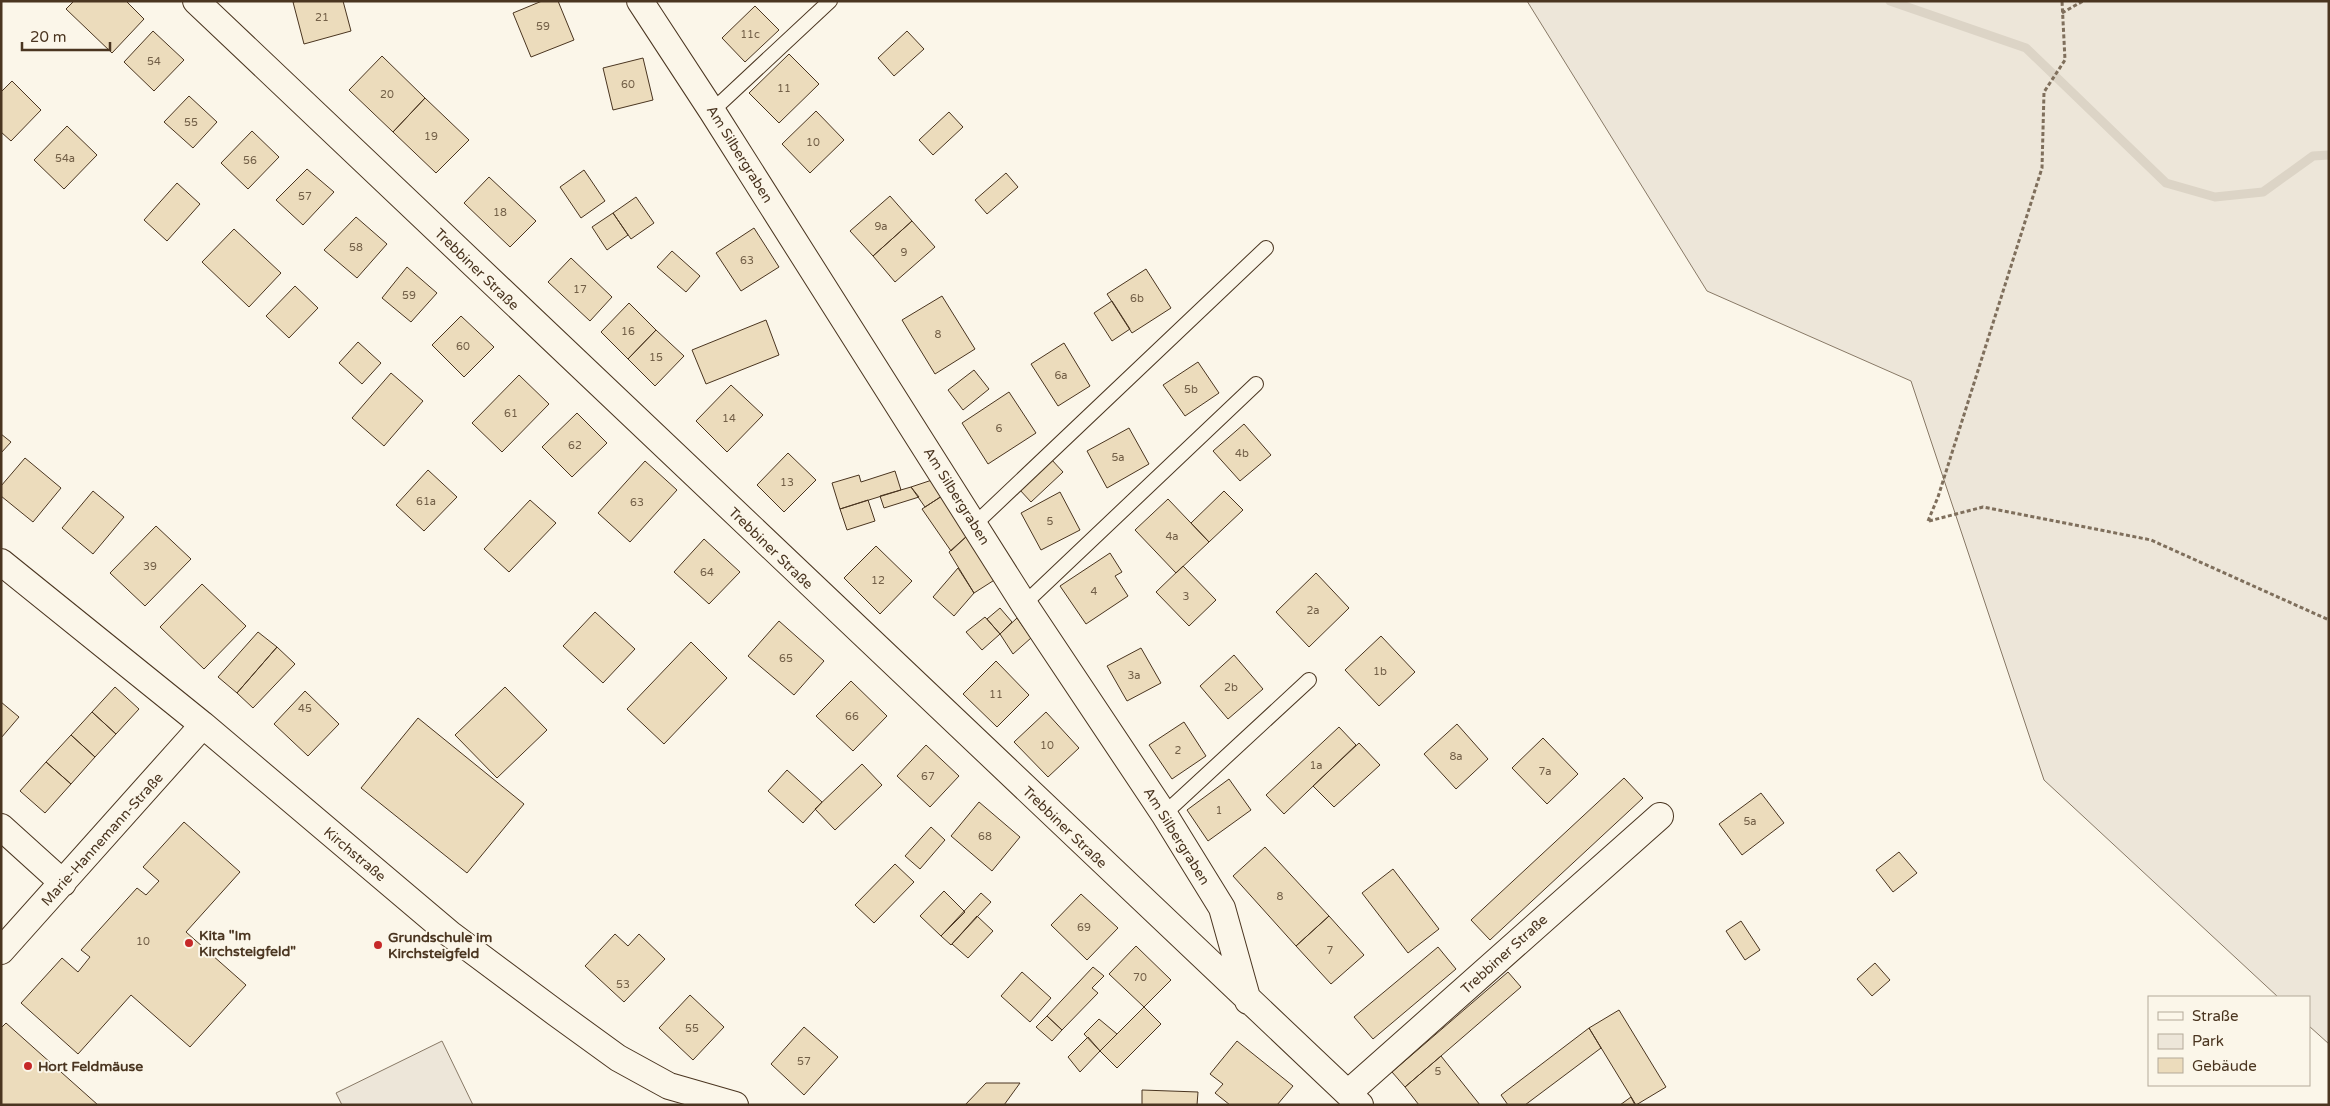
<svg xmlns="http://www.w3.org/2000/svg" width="2330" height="1106" viewBox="0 0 2330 1106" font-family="'Varela Round',sans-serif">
	<rect width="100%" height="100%" fill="#fbf6e9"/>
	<!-- green -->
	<path fill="#ede6d9" stroke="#887966" d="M1527,1H2329V1044L2309,1026V997H2278L2044,780L1911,381L1707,291Z
		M442,1041L473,1105H342L336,1093Z"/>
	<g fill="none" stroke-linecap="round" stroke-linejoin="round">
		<!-- stream -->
		<path stroke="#dcd4c6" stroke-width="9" d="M1890,1L2026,48L2166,183L2215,197L2263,192L2313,156L2329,155"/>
	</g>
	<!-- building -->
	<path fill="#ecdcbc" stroke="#4a3520" d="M74,1H126L144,19L112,53L66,9Z
		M298,1H343L351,31L304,44L293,2Z
		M542,1H558L574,40L531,57L513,13Z
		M755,6L779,30L745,62L722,38Z
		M153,31L184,60L154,91L124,62Z
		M907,31L924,49L894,76L878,58Z
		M789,54L819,84L779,123L749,93Z
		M382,56L425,98L393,132L349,90Z
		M643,58L653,100L613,110L603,68Z
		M12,81L41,110L11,141L1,132V92Z
		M189,96L217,122L193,148L164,122Z
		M425,98L469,140L436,173L393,132Z
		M816,111L844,140L810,173L782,144Z
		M949,112L963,127L933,155L919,140Z
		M67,126L97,155L64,189L34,160Z
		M252,131L279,157L248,189L221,163Z
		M307,169L334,192L303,225L276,200Z
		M584,170L605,201L581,218L560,187Z
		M1006,173L1018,187L987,214L975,200Z
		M489,177L536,221L510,247L464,203Z
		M177,183L200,204L167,241L144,220Z
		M890,196L912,221L873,256L850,231Z
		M636,197L654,223L631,239L613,213Z
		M613,213L628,235L607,250L592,227Z
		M356,217L387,244L357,278L324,250Z
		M912,221L935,247L895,282L873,256Z
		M754,228L779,267L741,291L716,253Z
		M234,229L281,273L249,307L202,262Z
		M672,251L700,276L686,292L657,267Z
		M571,258L612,297L590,321L548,282Z
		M407,267L437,293L411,322L382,298Z
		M1146,269L1171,308L1132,333L1107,294Z
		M295,286L318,308L289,338L266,316Z
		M942,296L975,349L935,374L902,320Z
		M1112,301L1130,329L1112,341L1094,313Z
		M629,303L656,330L628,359L601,332Z
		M461,316L494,347L464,377L432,345Z
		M766,320L779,355L706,384L692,350Z
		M656,330L684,356L655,386L628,359Z
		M358,342L381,363L362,384L339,363Z
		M1064,343L1090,386L1058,406L1031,364Z
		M1198,362L1219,393L1185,416L1163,385Z
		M974,370L989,389L963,410L948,390Z
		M391,373L423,401L384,446L352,418Z
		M519,375L549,404L502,452L472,423Z
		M731,385L763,415L727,452L696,421Z
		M1009,392L1036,433L988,464L962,423Z
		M577,413L607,443L572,477L542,447Z
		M1244,424L1271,455L1240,481L1213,451Z
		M1129,428L1149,464L1107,488L1087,451Z
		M1,434L11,442L1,453Z
		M788,453L816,480L784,512L757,485Z
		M25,458L61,488L33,522L1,496V486Z
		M1051,459L1063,472L1031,502L1019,489Z
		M645,461L677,490L630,542L598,513Z
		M428,470L457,497L424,531L396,505Z
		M895,471L901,490L840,509L832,483L859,475L861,482Z
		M932,480L942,496L925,507L911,487Z
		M911,487L919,497L884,508L880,496Z
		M93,491L124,517L93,554L62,528Z
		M1224,491L1243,510L1209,542L1191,523Z
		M1060,492L1080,530L1041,550L1021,513Z
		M942,496L968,535L951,551L922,509Z
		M1168,499L1209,542L1176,573L1135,530Z
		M530,500L556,523L509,572L484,549Z
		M868,500L875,521L847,530L840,509Z
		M156,526L191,559L145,606L110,573Z
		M968,535L996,579L974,593L949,552Z
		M704,539L740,572L709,604L674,572Z
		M876,546L912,581L880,614L844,578Z
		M1110,553L1122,572L1115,576L1128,596L1086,624L1060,586Z
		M1183,566L1216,600L1189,626L1156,592Z
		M958,568L974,593L954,616L933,597Z
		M1316,573L1349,608L1309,647L1276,612Z
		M202,584L246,626L204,669L160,627Z
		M1000,608L1012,622L1000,634L987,619Z
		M595,612L635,649L603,683L563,646Z
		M985,617L1000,634L982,650L966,632Z
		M1017,618L1031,638L1013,654L1000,634Z
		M779,621L824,661L794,695L748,656Z
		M258,632L277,647L237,693L218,677Z
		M1381,636L1415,672L1379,706L1345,670Z
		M691,642L727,678L664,744L627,709Z
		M277,647L295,664L253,708L237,693Z
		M1141,648L1161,683L1127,701L1107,666Z
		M1234,655L1263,689L1228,719L1200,686Z
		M996,661L1029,695L997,727L963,694Z
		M851,681L887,716L853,751L816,716Z
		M115,687L139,709L116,734L92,712Z
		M505,687L547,730L497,778L455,735Z
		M305,691L339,724L308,756L274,724Z
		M1,702L19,717L1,738Z
		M92,712L116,734L95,757L71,735Z
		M1046,712L1079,748L1048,777L1014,742Z
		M418,718L524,804L467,873L361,788Z
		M1184,722L1206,756L1172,779L1149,745Z
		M1457,724L1488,759L1456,789L1424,754Z
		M1339,727L1356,745L1284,814L1266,795Z
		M71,735L95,757L71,784L46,762Z
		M1543,738L1578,774L1547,804L1512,768Z
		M1359,743L1380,765L1334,807L1313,786Z
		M926,745L959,776L930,807L897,776Z
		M46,762L71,784L45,813L20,791Z
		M862,764L882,785L835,830L815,809Z
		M787,770L822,802L803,823L768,791Z
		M1624,778L1643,798L1490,940L1471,920Z
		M1229,779L1251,810L1208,841L1187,810Z
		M1761,793L1784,823L1742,855L1719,824Z
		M979,802L1020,837L992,871L951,836Z
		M184,822L240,872L186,932L246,985L190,1047L131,995L78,1054L21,1003L62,958L78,972L90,957L81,950L137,888L146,895L159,881L143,867Z
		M931,827L945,840L920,869L905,856Z
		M1265,847L1329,916L1296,946L1233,876Z
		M1899,852L1917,873L1893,892L1876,870Z
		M895,864L914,882L874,923L855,905Z
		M1393,869L1439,929L1408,953L1362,893Z
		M944,891L965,912L941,936L920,916Z
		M981,893L991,902L951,945L941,936Z
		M1081,894L1118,928L1087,960L1051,925Z
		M977,916L993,931L968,958L952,944Z
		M1329,916L1364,955L1331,984L1296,946Z
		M1741,921L1760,950L1745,960L1726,931Z
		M615,934L628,946L639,934L665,959L624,1002L585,966Z
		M1136,946L1171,980L1144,1007L1109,974Z
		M1438,947L1456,969L1373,1039L1354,1017Z
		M1875,963L1890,980L1872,996L1857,979Z
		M1093,967L1104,976L1092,988L1098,993L1062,1030L1047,1016Z
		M1022,972L1051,998L1030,1022L1001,996Z
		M1508,972L1521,987L1405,1087L1392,1072Z
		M690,995L724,1027L693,1060L659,1028Z
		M1144,1007L1161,1024L1117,1068L1100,1051Z
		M1619,1010L1666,1087L1636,1105L1589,1028Z
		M1047,1016L1062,1030L1052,1041L1036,1027Z
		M1099,1019L1117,1034L1100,1051L1084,1034Z
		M6,1023L98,1105H1V1028Z
		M804,1027L838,1057L804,1095L771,1064Z
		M1589,1028L1601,1048L1525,1105H1508L1501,1095Z
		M1088,1037L1100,1051L1080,1072L1068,1057Z
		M1237,1041L1293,1086L1277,1105H1230L1215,1093L1223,1084L1210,1074Z
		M1441,1056L1480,1105H1419L1405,1087Z
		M986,1083H1020L1004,1105H965Z
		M1142,1090L1198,1092L1197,1105H1142Z
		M1631,1097L1635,1105H1620Z"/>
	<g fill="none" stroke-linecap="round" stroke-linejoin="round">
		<!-- service casing -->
		<g stroke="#4a3520" stroke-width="16">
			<path id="service" d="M712,111L830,1
				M975,524L1266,248
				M1024,604L1256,384
				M1164,814L1309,680"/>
		</g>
		<!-- minor casing -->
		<g stroke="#4a3520" stroke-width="28">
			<path id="minor" d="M196,1L1360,1105
				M640,1L712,111L1024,604L1164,814L1222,908L1248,1001
				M1,562L203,725L450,934L556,1013L618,1058L669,1086L735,1105
				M1,827L63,883
				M1,951L203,725
				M1348,1093L1660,816"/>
		</g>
		<!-- path -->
		<path stroke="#7f6f5c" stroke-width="3" stroke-dasharray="4 2.5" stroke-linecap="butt" d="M2062,13L2083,1
			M1928,521L1938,497L2042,168L2044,92L2065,60L2062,1
			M1929,521L1983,507L2151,540L2329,620"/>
		<!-- service -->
		<use href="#service" stroke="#fbf6e9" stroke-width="14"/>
		<!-- minor -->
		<use href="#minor" stroke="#fbf6e9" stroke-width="26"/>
	</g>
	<!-- markers -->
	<g fill="#c62828" stroke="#fbf6e9" stroke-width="2">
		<circle cx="189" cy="943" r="5"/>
		<circle cx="378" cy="945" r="5"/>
		<circle cx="28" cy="1066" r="5"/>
	</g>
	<g text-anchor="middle" stroke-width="4" stroke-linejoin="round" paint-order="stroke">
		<!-- number labels -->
		<g font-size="11" fill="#725f47">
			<text x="322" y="21">21</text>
			<text x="543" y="30">59</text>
			<text x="750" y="38">11c</text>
			<text x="154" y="65">54</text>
			<text x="628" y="88">60</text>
			<text x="784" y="92">11</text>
			<text x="387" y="98">20</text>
			<text x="191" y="126">55</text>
			<text x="431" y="140">19</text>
			<text x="813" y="146">10</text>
			<text x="65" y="162">54a</text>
			<text x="250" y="164">56</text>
			<text x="305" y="200">57</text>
			<text x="500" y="216">18</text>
			<text x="881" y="230">9a</text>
			<text x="356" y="251">58</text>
			<text x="904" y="256">9</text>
			<text x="747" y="264">63</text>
			<text x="580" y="293">17</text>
			<text x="409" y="299">59</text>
			<text x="1137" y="302">6b</text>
			<text x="628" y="335">16</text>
			<text x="938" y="338">8</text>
			<text x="463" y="350">60</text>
			<text x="656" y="361">15</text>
			<text x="1061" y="379">6a</text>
			<text x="1191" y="393">5b</text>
			<text x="511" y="417">61</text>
			<text x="729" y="422">14</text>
			<text x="999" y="432">6</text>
			<text x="575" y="449">62</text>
			<text x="1242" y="457">4b</text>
			<text x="1118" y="461">5a</text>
			<text x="787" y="486">13</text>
			<text x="426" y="505">61a</text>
			<text x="637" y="506">63</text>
			<text x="1050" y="525">5</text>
			<text x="1172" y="540">4a</text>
			<text x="150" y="570">39</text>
			<text x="707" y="576">64</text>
			<text x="878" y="584">12</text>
			<text x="1094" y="595">4</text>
			<text x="1186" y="600">3</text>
			<text x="1313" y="614">2a</text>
			<text x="786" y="662">65</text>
			<text x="1380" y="675">1b</text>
			<text x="1134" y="679">3a</text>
			<text x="1231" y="691">2b</text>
			<text x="996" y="698">11</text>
			<text x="305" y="712">45</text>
			<text x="852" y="720">66</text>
			<text x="1047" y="749">10</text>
			<text x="1178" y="754">2</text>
			<text x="1456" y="760">8a</text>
			<text x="1316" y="769">1a</text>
			<text x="1545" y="775">7a</text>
			<text x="928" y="780">67</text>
			<text x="1219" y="814">1</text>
			<text x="1750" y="825">5a</text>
			<text x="985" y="840">68</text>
			<text x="1280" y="900">8</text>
			<text x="1084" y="931">69</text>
			<text x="143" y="945">10</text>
			<text x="1330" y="954">7</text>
			<text x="1140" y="981">70</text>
			<text x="623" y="988">53</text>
			<text x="692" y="1032">55</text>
			<text x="804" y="1065">57</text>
			<text x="1438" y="1075">5</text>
		</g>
		<!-- street labels -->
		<g font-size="14" fill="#4a3520" stroke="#fbf6e9">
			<text transform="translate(740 154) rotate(58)" y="5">Am Silbergraben</text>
			<text transform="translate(477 269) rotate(44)" y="5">Trebbiner Straße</text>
			<text transform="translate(957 496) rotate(58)" y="5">Am Silbergraben</text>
			<text transform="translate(771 548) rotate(44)" y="5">Trebbiner Straße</text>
			<text transform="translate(1065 827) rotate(44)" y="5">Trebbiner Straße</text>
			<text transform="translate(1177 836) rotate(58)" y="5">Am Silbergraben</text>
			<text transform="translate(102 839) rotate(-48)" y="5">Marie-Hannemann-Straße</text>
			<text transform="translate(355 854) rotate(40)" y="5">Kirchstraße</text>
			<text transform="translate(1504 954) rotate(-42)" y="5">Trebbiner Straße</text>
		</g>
		<!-- poi labels -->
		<g font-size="14" font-weight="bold" fill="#4a3520" stroke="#fbf6e9" text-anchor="start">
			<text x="199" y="940">Kita "Im<tspan x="199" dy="16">Kirchsteigfeld"</tspan></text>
			<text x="388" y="942">Grundschule im<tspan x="388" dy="16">Kirchsteigfeld</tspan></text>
			<text x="38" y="1071">Hort Feldmäuse</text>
		</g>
	</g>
	<!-- border -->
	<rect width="2330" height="1106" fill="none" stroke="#4a3520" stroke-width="5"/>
	<!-- legend -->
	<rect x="2148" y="996" width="162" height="90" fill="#fbf6e9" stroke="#b4a999"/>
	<rect x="2158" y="1012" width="25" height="8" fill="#fbf6e9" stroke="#b4a999"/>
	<text x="2192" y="1021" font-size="15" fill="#4a3520">Straße</text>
	<rect x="2158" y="1034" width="25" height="15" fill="#ede6d9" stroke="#b4a999"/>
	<text x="2192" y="1046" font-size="15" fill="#4a3520">Park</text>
	<rect x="2158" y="1058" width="25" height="15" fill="#ecdcbc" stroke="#b4a999"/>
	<text x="2192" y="1071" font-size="15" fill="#4a3520">Gebäude</text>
	<!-- scale -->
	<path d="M22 42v8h88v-8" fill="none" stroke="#4a3520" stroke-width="2.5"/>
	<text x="30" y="42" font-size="15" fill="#4a3520" stroke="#fbf6e9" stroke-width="4" paint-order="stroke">20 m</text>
</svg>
